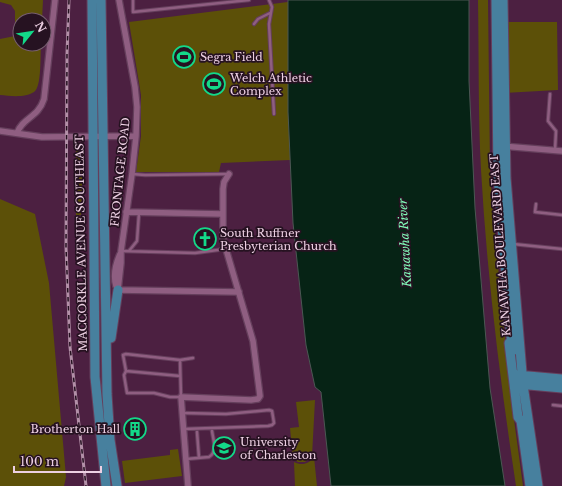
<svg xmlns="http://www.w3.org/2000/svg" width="562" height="486" viewBox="0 0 562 486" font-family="'Libre Baskerville',serif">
	<rect width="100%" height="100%" fill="#4c2041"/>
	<!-- green -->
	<path fill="#5c5008" d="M0,0H43L42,20H20V44H41C40,54 42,87 34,92C25,98 10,96 0,95V39L15,36V11L11,5L0,2Z
		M478,0H488L490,169L494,225L510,390L523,486H516C500,381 487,276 481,170C478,113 479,57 478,0Z
		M288,2L290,160L221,163L219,172H136L141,136V95L129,22Z
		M504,22H557L558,90L504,93Z
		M76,147L83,155L81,215H76Z
		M0,199L35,214L49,283L66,477L64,486H0Z
		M315,400L312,456L305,462H298L293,459L290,428L299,427L296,402Z
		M178,449L182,476L125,483L122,461L170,455V450Z
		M314,457L317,486H295L294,462C302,466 309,464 314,457Z"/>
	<!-- water -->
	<path fill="#062315" stroke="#4b5753" d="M288,0H469V81L475,208L490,388L505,486H331L321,392L315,387L306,345L293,223L288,112Z"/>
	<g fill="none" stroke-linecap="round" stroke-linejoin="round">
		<!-- service casing -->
		<g stroke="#653f5c" stroke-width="4.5">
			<path id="service" d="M133,0V12L249,0
				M269,0L272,7L269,24L274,114
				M254,24L258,19L270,13
				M550,94L548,121L556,131L555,150
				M132,174L145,175L229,174
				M536,204L535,212L562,215
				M513,244L562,249
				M122,251L195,253L225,249
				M129,251L137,241L139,213
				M180,360L181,397H170L154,393H127L124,375L126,371L123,355L126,354L180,360L193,358
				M126,371L180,376
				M553,405L562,406
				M183,413L226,414L269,410L272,411L274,423L272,425L268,426L183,429
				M197,432L199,458
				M186,459L209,457C218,452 213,439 212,431"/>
		</g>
		<!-- minor casing -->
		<g stroke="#653f5c" stroke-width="8">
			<path id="minor" d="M0,131L42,137L136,136
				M17,133C23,117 38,118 44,99L55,0
				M503,146L562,151
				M126,212L223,214
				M116,286C113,276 116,263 120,254
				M118,290L121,263V251L132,174L136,136L137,107L135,87L119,0
				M118,290L239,292
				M188,486L181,397L251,400L258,399L260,396L253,341L223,239V189L224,182L229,174"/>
		</g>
		<!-- primary casing -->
		<g stroke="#653f5c" stroke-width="11">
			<path id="primary" d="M92,0L95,377L106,486
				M101,0L107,394L110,440L117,486
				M496,0L498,176L511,337L513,342L514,350
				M503,0L506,178L523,385L538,486
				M111,338L118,290
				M509,343L518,417L521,421L530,486
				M517,375L562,379
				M518,384L562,388"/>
		</g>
		<!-- service -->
		<use href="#service" stroke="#8f5e81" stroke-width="2.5"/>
		<!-- minor -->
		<use href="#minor" stroke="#8f5e81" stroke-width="5.5"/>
		<!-- primary -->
		<use href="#primary" stroke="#47809e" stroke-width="9"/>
		<!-- rail casing -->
		<g stroke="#b390a8" stroke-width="3">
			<path id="rail" d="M69,0L67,54L66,247L70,347L86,486"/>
		</g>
		<!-- rail -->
		<use href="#rail" stroke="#261221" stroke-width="1.5" stroke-dasharray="4.5" stroke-linecap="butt"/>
	</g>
	<!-- icons -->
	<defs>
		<g id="stadium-ring" transform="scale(1.15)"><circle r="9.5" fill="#261221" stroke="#13d989" stroke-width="1.5"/><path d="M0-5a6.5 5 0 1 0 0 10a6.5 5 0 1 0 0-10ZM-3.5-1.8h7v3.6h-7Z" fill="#13d989"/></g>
		<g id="church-ring" transform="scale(1.15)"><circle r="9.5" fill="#261221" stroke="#13d989" stroke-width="1.5"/><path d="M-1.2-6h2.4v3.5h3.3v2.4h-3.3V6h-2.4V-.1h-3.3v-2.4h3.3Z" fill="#13d989"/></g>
		<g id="building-ring" transform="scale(1.15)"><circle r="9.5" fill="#261221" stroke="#13d989" stroke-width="1.5"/><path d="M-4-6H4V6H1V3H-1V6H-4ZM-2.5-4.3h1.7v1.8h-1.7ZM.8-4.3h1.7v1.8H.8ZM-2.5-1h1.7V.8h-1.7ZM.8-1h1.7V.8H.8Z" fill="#13d989"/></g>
		<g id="university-ring" transform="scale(1.15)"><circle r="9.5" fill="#261221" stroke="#13d989" stroke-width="1.5"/><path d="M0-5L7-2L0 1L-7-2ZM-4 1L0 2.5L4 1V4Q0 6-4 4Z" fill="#13d989"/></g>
	</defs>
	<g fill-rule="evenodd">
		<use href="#stadium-ring" x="184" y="57"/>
		<use href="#stadium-ring" x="214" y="84"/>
		<use href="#church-ring" x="205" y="239"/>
		<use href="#building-ring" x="135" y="429"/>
		<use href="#university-ring" x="224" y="448"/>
	</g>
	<g text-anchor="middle" stroke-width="3.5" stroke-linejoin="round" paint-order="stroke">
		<!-- poi labels -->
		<g font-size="11" fill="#edd0e3" stroke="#261221" text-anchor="start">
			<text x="200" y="61">Segra Field</text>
			<text x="230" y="82">Welch Athletic<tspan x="230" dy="13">Complex</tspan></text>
			<text x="220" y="237">South Ruffner<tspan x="220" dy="13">Presbyterian Church</tspan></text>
			<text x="120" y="433" text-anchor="end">Brotherton Hall</text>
			<text x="240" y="446">University<tspan x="240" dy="13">of Charleston</tspan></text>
		</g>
		<!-- street labels -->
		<g font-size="11" fill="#edd0e3" stroke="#261221">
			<text transform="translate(120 172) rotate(-84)" y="4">FRONTAGE ROAD</text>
			<text transform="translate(81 243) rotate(-91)" y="4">MACCORKLE AVENUE SOUTHEAST</text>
			<text transform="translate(500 245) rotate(-94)" y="4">KANAWHA BOULEVARD EAST</text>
		</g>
		<!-- water labels -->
		<g font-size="12" font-style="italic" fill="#81f9b8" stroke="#261221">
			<text transform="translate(405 243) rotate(-93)" y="4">Kanawha River</text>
		</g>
	</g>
	<!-- north arrow -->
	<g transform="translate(32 32) rotate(60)"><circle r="19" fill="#261221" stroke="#765e6f"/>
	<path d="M0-3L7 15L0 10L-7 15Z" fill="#13d989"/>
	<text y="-6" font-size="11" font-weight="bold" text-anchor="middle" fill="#edd0e3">N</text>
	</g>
	<!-- scale -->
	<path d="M14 466v6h87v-6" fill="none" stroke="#edd0e3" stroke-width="2"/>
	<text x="20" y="466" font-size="12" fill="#edd0e3" stroke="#261221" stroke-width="3" paint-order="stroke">100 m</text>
</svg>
